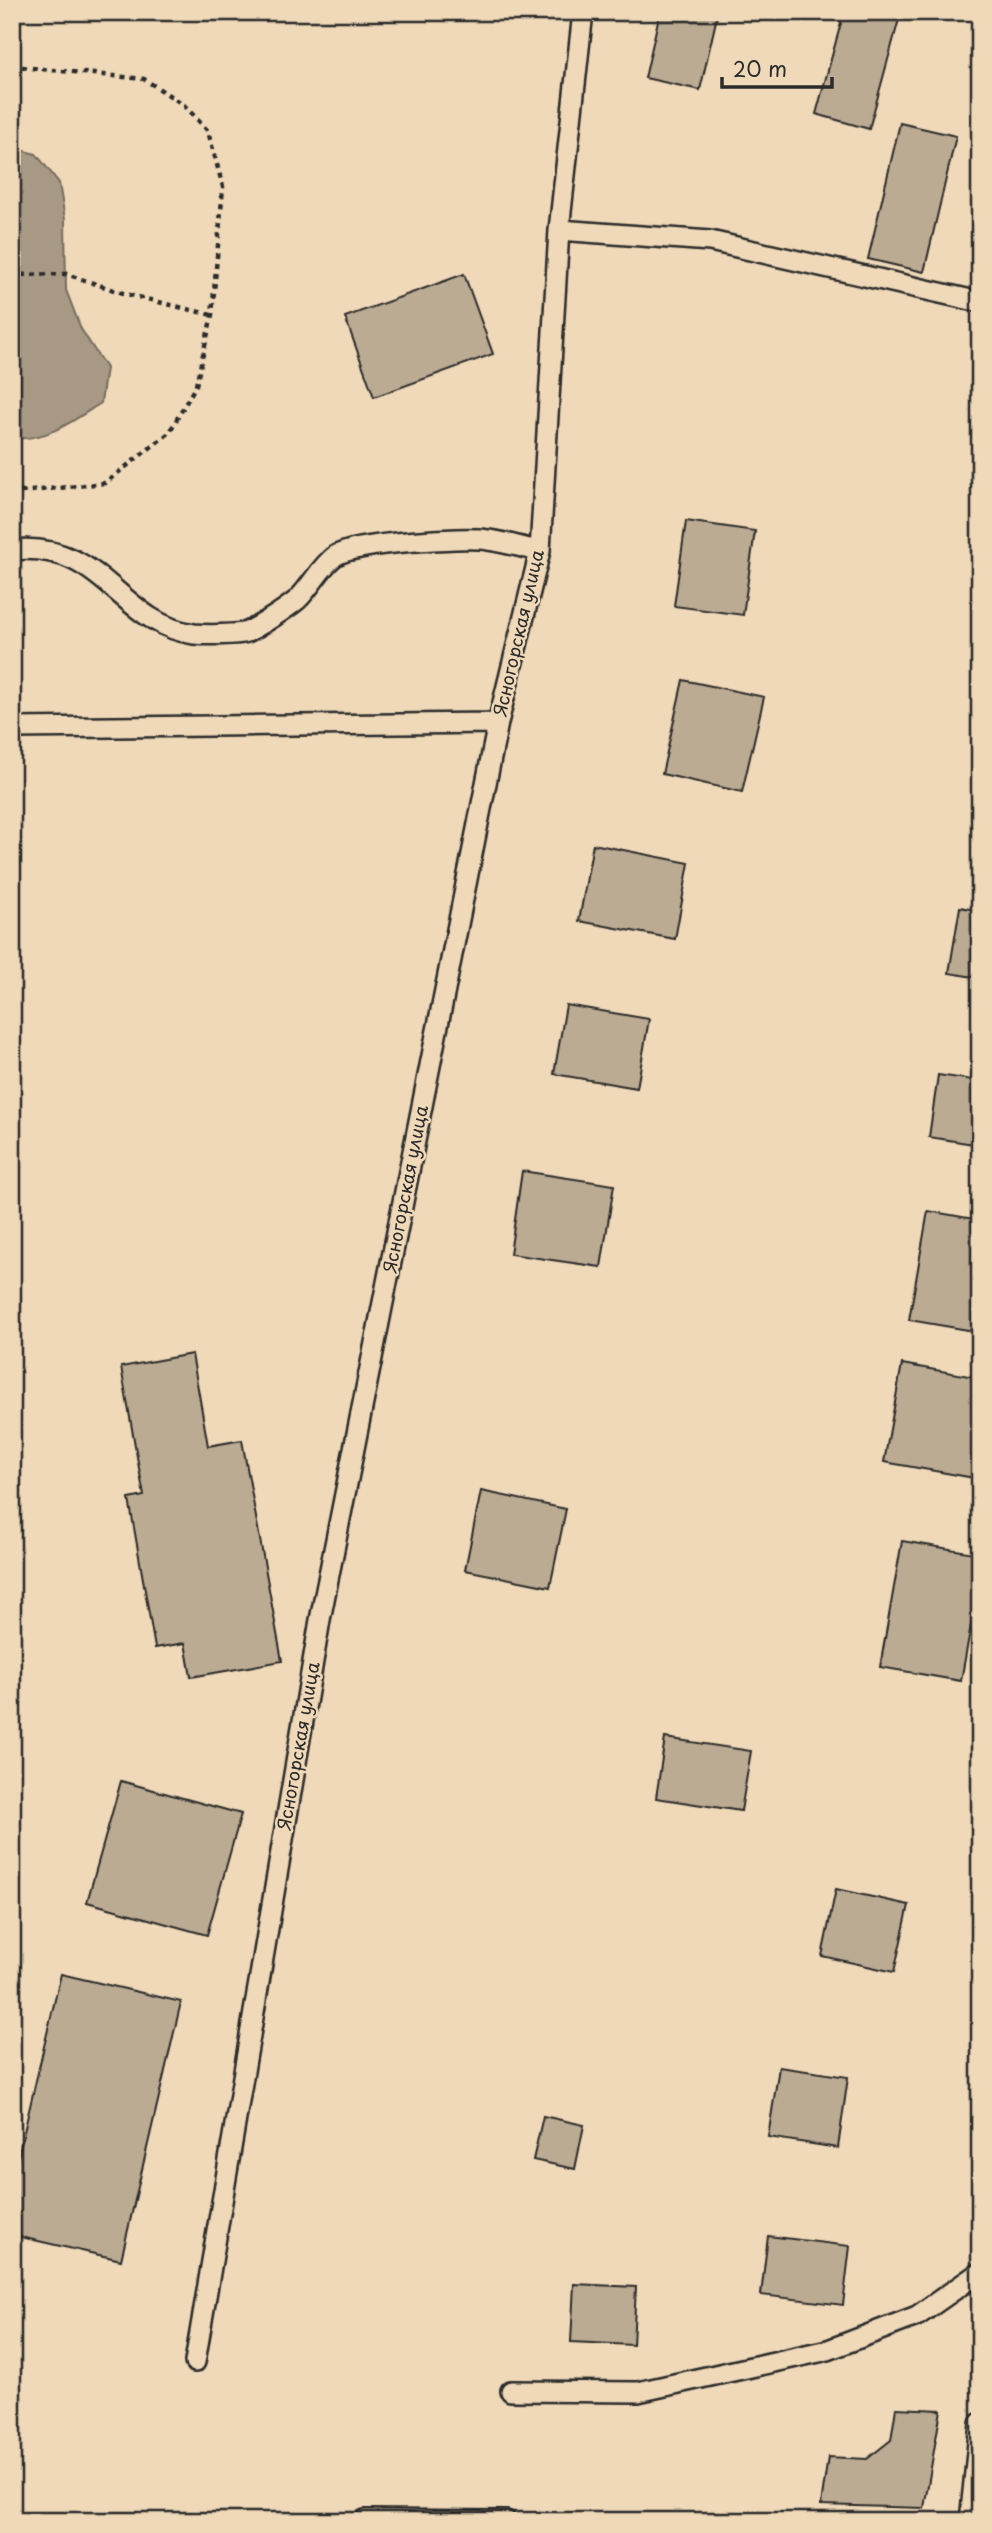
<svg xmlns="http://www.w3.org/2000/svg" width="992" height="2533" viewBox="0 0 992 2533" font-family="'Playpen Sans',sans-serif">
	<rect width="100%" height="100%" fill="#efd9b8"/>
	<filter id="ink" filterUnits="userSpaceOnUse"><feTurbulence type="fractalNoise" baseFrequency=".0143" numOctaves="2"/><feDisplacementMap in="SourceGraphic" scale="14" xChannelSelector="R" yChannelSelector="G"/><feConvolveMatrix kernelMatrix="1 2 1 2 8 2 1 2 1" color-interpolation-filters="sRGB"/></filter>
	<g filter="url(#ink)">
		<!-- water -->
		<path fill="#a79984" stroke="#756d60" stroke-width="2" d="M12,148L36,154L59,183L65,219L66,290L81,329L106,368L101,403C74,420 46,442 12,438Z"/>
		<!-- building -->
		<path fill="#bcab93" stroke="#2b2b2b" stroke-width="2" d="M660,12H718L700,90L645,78Z
			M844,12H901L869,129L816,114Z
			M900,123L956,136L924,272L868,259Z
			M464,274L493,354L374,397L345,317Z
			M686,521L755,531L743,615L674,606Z
			M683,680L764,697L742,792L662,774Z
			M593,844L689,863L675,939L579,921Z
			M960,907L980,911V978L949,973Z
			M566,1005L649,1019L637,1088L554,1074Z
			M938,1075L980,1081V1145L929,1137Z
			M522,1171L614,1185L601,1267L510,1254Z
			M928,1211L980,1220V1332L909,1320Z
			M192,1354L208,1446L242,1440L282,1661L191,1677L185,1643L155,1648L129,1499L144,1496L121,1367Z
			M902,1364L980,1378V1479L884,1462Z
			M481,1491L566,1509L550,1587L465,1570Z
			M902,1541L980,1554V1575L961,1681L880,1667Z
			M665,1738L751,1751L741,1811L656,1798Z
			M121,1781L241,1814L207,1935L87,1902Z
			M836,1889L909,1905L894,1972L822,1956Z
			M61,1974L181,2002L121,2260L12,2235V2183Z
			M779,2067L848,2077L838,2148L768,2137Z
			M543,2116L584,2125L575,2169L533,2160Z
			M768,2236L850,2246L843,2305L761,2295Z
			M574,2284L636,2287L633,2345L571,2342Z
			M896,2408L941,2410L924,2508L821,2505L828,2457L867,2459L891,2440Z"/>
		<g fill="none" stroke-linecap="round" stroke-linejoin="round">
			<!-- service casing -->
			<g stroke="#2b2b2b" stroke-width="24">
				<path id="service" d="M559,230L710,241L980,302
					M12,550C103,540 119,624 194,634C205,635 239,635 247,632C260,626 286,609 297,600C311,587 320,567 335,556C353,543 464,536 488,540C505,542 523,548 540,551
					M12,728L498,723
					M195,2362L320,1620L498,723L540,551L559,230L583,12
					M511,2391L638,2392L828,2350L917,2316L980,2272
					M365,2520L506,2521
					M970,2521L980,2423"/>
			</g>
			<!-- path -->
			<path stroke="#2b2b2b" stroke-width="4.5" stroke-dasharray="5 5" stroke-linecap="butt" d="M12,66L144,79L184,105L208,131L223,187L212,315L196,385L169,433L105,483L12,493
				M12,275L66,274L126,294L212,315"/>
			<!-- service -->
			<use href="#service" stroke="#efd9b8" stroke-width="19"/>
		</g>
	</g>
	<g text-anchor="middle" stroke-width="5" stroke-linejoin="round" paint-order="stroke">
		<!-- street labels -->
		<g font-size="18" fill="#2b2b2b" stroke="#efd9b8">
			<text transform="translate(519 633) rotate(-77)" y="6">Ясногорская улица</text>
			<text transform="translate(406 1189) rotate(-79)" y="6">Ясногорская улица</text>
			<text transform="translate(299 1746) rotate(-80)" y="6">Ясногорская улица</text>
		</g>
	</g>
	<!-- margin -->
	<rect width="992" height="2533" fill="none" stroke="#efd9b8" stroke-width="42"/>
	<rect x="21" y="21" width="950" height="2491" fill="none" stroke="#2b2b2b" stroke-width="2.5" filter="url(#ink)"/>
	<!-- scale -->
	<path d="M722 77v10h110v-10" fill="none" stroke="#2b2b2b" stroke-width="3.5"/>
	<text x="733" y="77" font-size="21" fill="#2b2b2b" stroke="#efd9b8" stroke-width="5" paint-order="stroke">20 m</text>
</svg>
